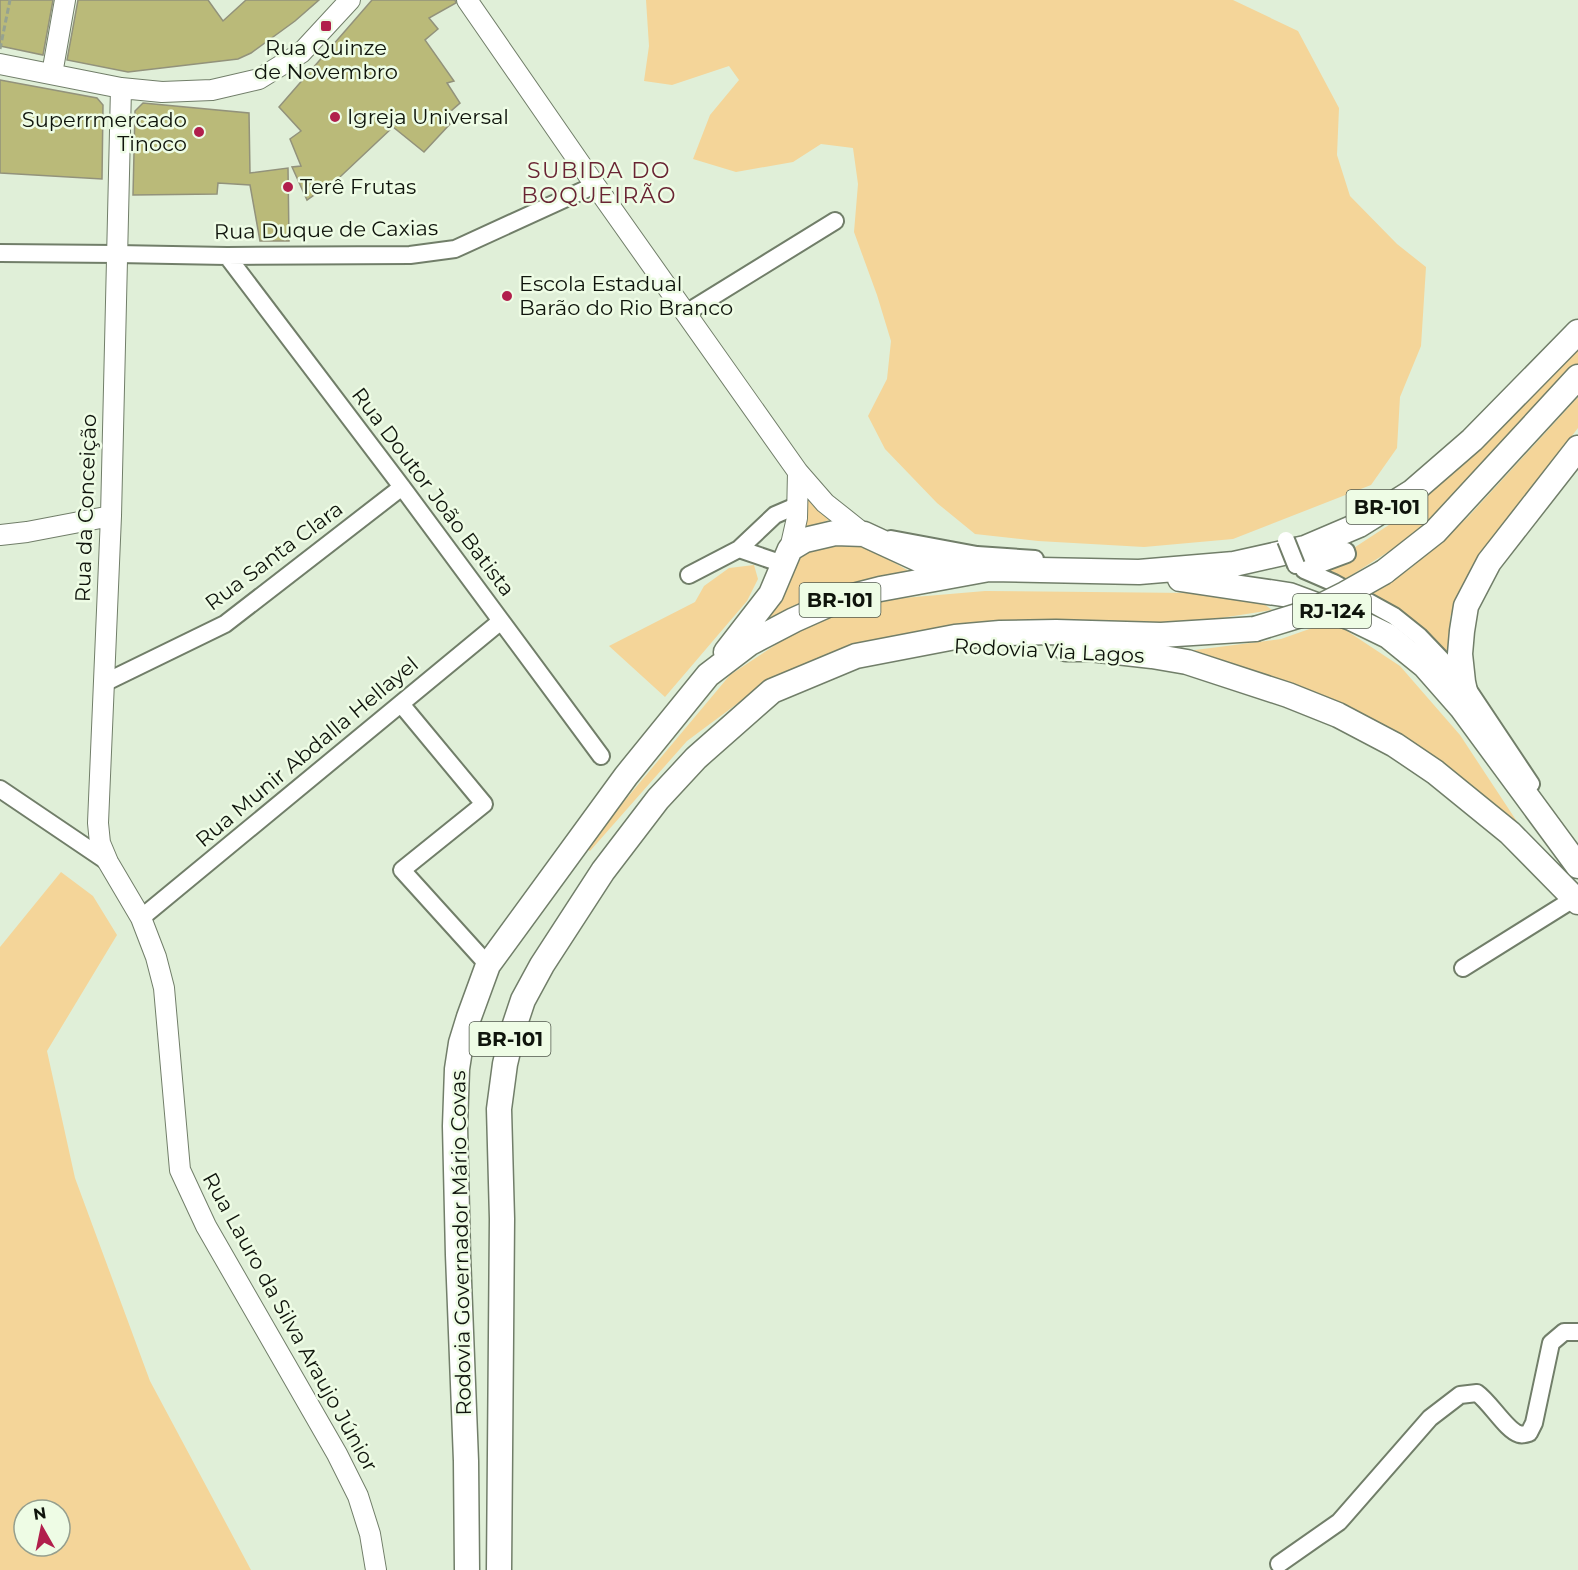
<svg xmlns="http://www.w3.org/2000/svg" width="1578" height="1570" viewBox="0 0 1578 1570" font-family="Montserrat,sans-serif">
	<rect width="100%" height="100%" fill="#e0efd8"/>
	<!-- green -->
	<path fill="#f4d599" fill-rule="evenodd" d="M646,0H1233L1298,31L1339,108L1337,155L1350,196L1397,244L1426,267L1421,346L1400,397L1397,448L1371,485L1233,539L1144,547L1038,541L975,534L937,503L885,449L868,416L887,379L891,341L877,295L854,232L858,184L853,148L821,144L793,162L736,172L693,159L710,115L739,80L729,66L672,85L644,81L649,46Z
		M1578,350V364L1504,447L1410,538L1336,585L1314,574L1395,521L1480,450Z
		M1578,397V428L1472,566L1450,617L1451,689L1405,638L1360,602L1411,568L1468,517Z
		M804,493L829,520L804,529Z
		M816,543L863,545L916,575L876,581L810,597L758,626L784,590L801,557Z
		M754,565L758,579L747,601L665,697L609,646L695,602L704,586L729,568Z
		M985,591L1190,593L1260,601L1272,610L1189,623L961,630L765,683L687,741L590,851L585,848L730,675L813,620L891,599Z
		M1332,621L1400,666L1460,735L1533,846L1422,756L1187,651L1281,639Z
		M61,872L93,896L117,935L47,1051L75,1178L150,1381L251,1570H0V947ZM24,1510H60V1546H24Z"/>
	<!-- building -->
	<path fill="#baba79" stroke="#92927b" stroke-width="1.5" d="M0,0H53L43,55L0,46Z
		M78,0H208L223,21L246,0H319L295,21L251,53L238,59L128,72L67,60Z
		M372,0H455L456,3L429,18L438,29L425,40L454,81L447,83L460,103L443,118L450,124L424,152L393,127L341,176L307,200L292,167L301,166L290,139L301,131L279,107Z
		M0,80L97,98L103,105L102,179L0,173Z
		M143,103L249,113L250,173L288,168L289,241H260L250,185L218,183L217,194L133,195L135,111Z"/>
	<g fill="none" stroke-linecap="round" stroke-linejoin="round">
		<!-- minor casing -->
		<g stroke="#717e69" stroke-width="20">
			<path id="minor" d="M0,253L117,254L227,256L410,255L455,249L595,185
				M227,256L402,487L601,756
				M686,313L835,221
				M891,539L977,555L1035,559
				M739,549L783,564
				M1296,565L1346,551L1347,554L1304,570L1334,583L1394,616L1419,636L1463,682L1531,784
				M689,575L739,549L775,515L796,506
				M104,683L225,624L402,487
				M401,704L484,804L402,870L488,965
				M0,789L108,862
				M141,918L501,621
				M1463,968L1575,898
				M1279,1564L1339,1522L1430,1418L1460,1395L1477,1393C1490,1402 1507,1431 1519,1434C1522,1435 1526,1434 1529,1433L1534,1423L1551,1343L1564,1332H1578"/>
		</g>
		<!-- major casing -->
		<g stroke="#717e69" stroke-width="22">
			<path id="major" d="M467,0L595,185L798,472L825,503L864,534
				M0,64L121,88L162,92L212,90L259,79L301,53L350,0
				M52,74L65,0
				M121,88L111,516L98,823L100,843L108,862L141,918L156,957L164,988L180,1170L206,1226L337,1454L358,1496L370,1534L376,1570
				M0,535L27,532L111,516
				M790,549L797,518L798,472"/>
		</g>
		<!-- highway casing -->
		<g stroke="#717e69" stroke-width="27">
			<path id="highway" d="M1384,572L1435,532L1578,377
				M1180,579L1289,595L1351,618L1388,636L1425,666L1461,707L1578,866
				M1066,649H1090L1152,656L1187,662L1288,695L1338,715L1395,745L1435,772L1510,833L1578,902
				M726,652L771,594L790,549L805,540L835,533L864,534L929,564L959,566
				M1473,714L1467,700L1463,682L1460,654L1462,631L1466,606L1489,562L1578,448
				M467,1570L466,1461L458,1255L455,1126L457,1069L461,1043L469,1017L488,965L626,776L708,675L750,643L794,620L841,599L880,589L989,569L1139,572L1234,564L1305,548L1359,525L1412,492L1472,440L1578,332
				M499,1570L502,1219L499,1109L505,1064L513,1030L523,1000L542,965L603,871L658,799L696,758L772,691L856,656L955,637L1000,633L1056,632L1161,635L1255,629"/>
		</g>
		<!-- path -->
		<path stroke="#96a290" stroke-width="3" stroke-dasharray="6 3" stroke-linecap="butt" d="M0,49L10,0"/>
		<!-- minor -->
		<use href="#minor" stroke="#fff" stroke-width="16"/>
		<!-- major -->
		<use href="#major" stroke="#fff" stroke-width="20"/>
		<!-- highway -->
		<use href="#highway" stroke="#fff" stroke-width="24"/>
		<!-- minor-bridge casing -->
		<g stroke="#717e69" stroke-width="20" stroke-linecap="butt">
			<path id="minor-bridge" d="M1286,540L1296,565"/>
		</g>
		<!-- highway-bridge casing -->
		<g stroke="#717e69" stroke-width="27" stroke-linecap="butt">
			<path id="highway-bridge" d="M1255,629L1307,613L1345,594L1384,572"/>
		</g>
		<!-- minor-bridge -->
		<use href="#minor-bridge" stroke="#fff" stroke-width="16"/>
		<!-- highway-bridge -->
		<use href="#highway-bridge" stroke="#fff" stroke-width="24"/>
	</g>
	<!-- markers -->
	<g fill="#b11f4c" stroke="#eefce5" stroke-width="2">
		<rect x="320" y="20" width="12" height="12" rx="3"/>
		<circle cx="335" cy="117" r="6"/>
		<circle cx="199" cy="132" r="6"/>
		<circle cx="288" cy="187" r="6"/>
		<circle cx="507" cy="296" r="6"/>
	</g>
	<g text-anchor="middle" stroke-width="5" stroke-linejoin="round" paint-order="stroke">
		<!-- shield labels -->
		<g fill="#eefce5" stroke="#525a4d" stroke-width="1.5">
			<rect x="1346.5" y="490" width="81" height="34" rx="4.5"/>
			<rect x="799.5" y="583" width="81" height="34" rx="4.5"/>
			<rect x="1293" y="594" width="78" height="34" rx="4.5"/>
			<rect x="469.5" y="1022" width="81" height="34" rx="4.5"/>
		</g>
		<g font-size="20" font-weight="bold" fill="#0f140c">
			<text x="1387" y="514">BR-101</text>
			<text x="840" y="607">BR-101</text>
			<text x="1332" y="618">RJ-124</text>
			<text x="510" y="1046">BR-101</text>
		</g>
		<!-- poi labels -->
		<g font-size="21" fill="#0f140c" stroke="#eefce5" text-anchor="start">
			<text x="326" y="55" text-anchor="middle">Rua Quinze<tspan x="326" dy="24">de Novembro</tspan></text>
			<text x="347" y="124">Igreja Universal</text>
			<text x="187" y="127" text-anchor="end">Superrmercado<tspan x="187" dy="24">Tinoco</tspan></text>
			<text x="300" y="194">Terê Frutas</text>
			<text x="519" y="291">Escola Estadual<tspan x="519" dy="24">Barão do Rio Branco</tspan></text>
		</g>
		<!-- street labels -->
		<g font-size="21" fill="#0f140c" stroke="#eefce5">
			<text transform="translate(326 230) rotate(-1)" y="7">Rua Duque de Caxias</text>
			<text transform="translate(433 492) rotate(53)" y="7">Rua Doutor João Batista</text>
			<text transform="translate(86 508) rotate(-88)" y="7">Rua da Conceição</text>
			<text transform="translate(274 556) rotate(-37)" y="7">Rua Santa Clara</text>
			<text transform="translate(1049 651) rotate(3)" y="7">Rodovia Via Lagos</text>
			<text transform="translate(307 752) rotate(-40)" y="7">Rua Munir Abdalla Hellayel</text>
			<text transform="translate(461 1243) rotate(-91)" y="7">Rodovia Governador Mário Covas</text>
			<text transform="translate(290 1322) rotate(61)" y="7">Rua Lauro da Silva Araujo Júnior</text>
		</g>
		<!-- neighbourhood labels -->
		<g font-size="22" letter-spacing="1.5" fill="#692433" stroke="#eefce5">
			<text x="599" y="178">SUBIDA DO<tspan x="599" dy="25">BOQUEIRÃO</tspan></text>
		</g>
	</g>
	<!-- north arrow -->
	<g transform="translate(42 1528) rotate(351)"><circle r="28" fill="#eefce5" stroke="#959f8e" stroke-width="1.5"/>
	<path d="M0-4.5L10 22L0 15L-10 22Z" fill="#b11f4c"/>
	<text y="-9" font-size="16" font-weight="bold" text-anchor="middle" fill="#0f140c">N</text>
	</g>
</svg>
